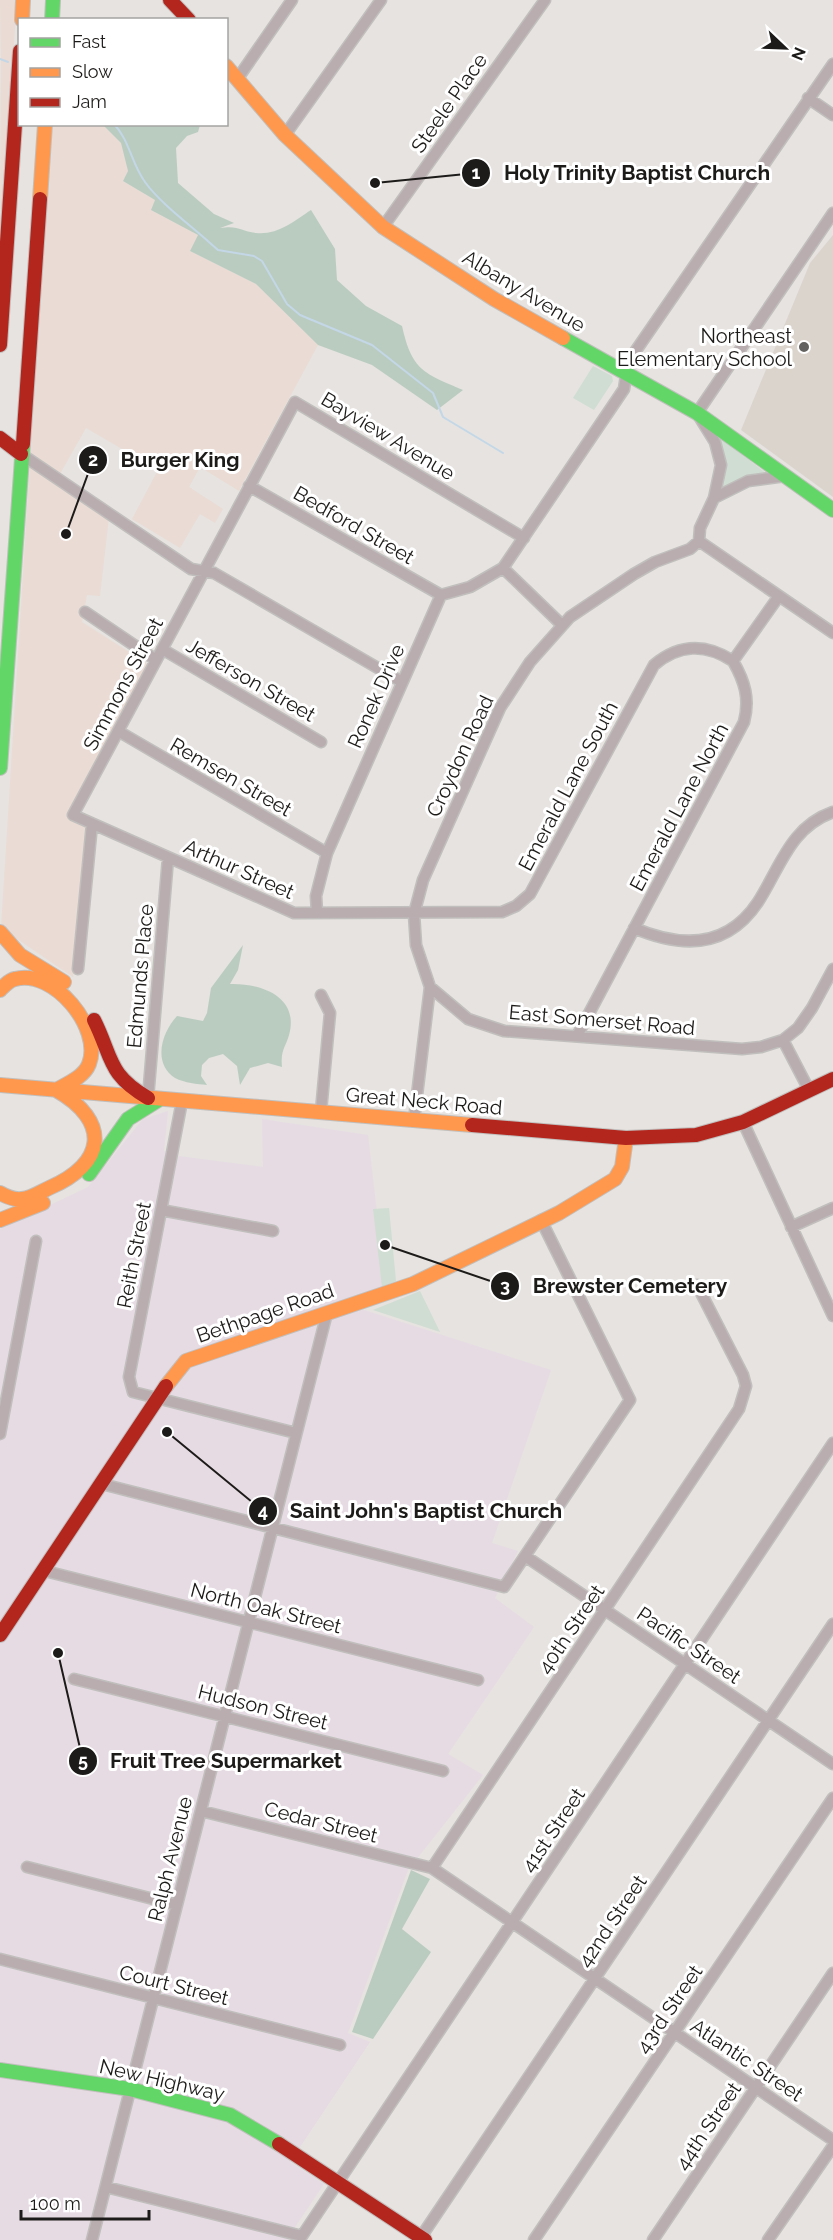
<svg xmlns="http://www.w3.org/2000/svg" width="833" height="2240" viewBox="0 0 833 2240" font-family="Raleway,sans-serif">
	<rect width="100%" height="100%" fill="#e6e3e0"/>
	<!-- commercial -->
	<path fill="#eadbd4" d="M0,0H17L0,240L1,57Z
		M51,125H103L121,143L128,171L123,181L155,200L151,210L198,235L190,251L256,284L318,345L239,491L200,467L189,487L223,509L215,523L200,514L180,548L132,519L158,470L86,428L56,481L109,517L100,596L87,595L82,622L148,664L68,815L90,825L73,977L1,928Z"/>
	<!-- industrial -->
	<path fill="#e6dbe3" d="M168,1111L164,1151L178,1156L263,1167L262,1119L368,1135L387,1300L361,1309L551,1370L492,1543L518,1551L495,1598L534,1627L448,1754L483,1775L408,1870L348,2033L370,2042L290,2162L324,2184L295,2227L291,2240H0V1229L88,1187L143,1119Z"/>
	<!-- built -->
	<path fill="#dbd4cd" d="M833,235V497L741,430L810,263Z"/>
	<!-- green -->
	<path fill="#d0ddd3" d="M593,366L612,376L613,381L594,410L573,398Z
		M719,437L766,473L744,477L722,488L726,466Z
		M389,1208L396,1281L382,1287L373,1209Z
		M420,1291L440,1332L373,1310Z"/>
	<!-- forest -->
	<path fill="#baccc0" d="M103,125H200L198,132L187,136L176,148L178,183L214,214L234,223L220,228C239,225 240,231 256,233C278,235 293,222 311,210L335,249L337,280L366,306L402,326C412,371 424,373 463,390L437,410L372,365L318,345L256,284L190,251L198,235L151,210L155,200L123,181L128,171L121,143Z
		M243,945L238,970L230,984C259,983 297,995 290,1031C287,1046 280,1049 282,1067L268,1063L250,1068L240,1085L237,1066L223,1054L209,1058L202,1065L201,1076L207,1085C197,1084 185,1083 175,1078C152,1063 162,1032 177,1016L203,1021L207,1013L211,988Z
		M411,1870L430,1879L402,1929L431,1952L373,2039L352,2032Z"/>
	<g fill="none" stroke-linecap="round" stroke-linejoin="round">
		<!-- stream -->
		<path stroke="#c3d7e7" stroke-width="2" d="M0,59L8,62
			M114,124C130,141 131,163 145,182C160,203 190,225 210,243L218,250L254,256L262,261L287,304L300,315L372,345L433,393L443,417L503,453"/>
		<!-- street casing -->
		<g stroke="#c1bfbd" stroke-width="13">
			<path id="street" d="M238,78L292,0
				M808,98L833,115
				M285,135L381,0
				M383,227L545,0
				M21,454L191,569L214,573L402,682
				M249,486L441,595
				M714,498L748,481L785,476
				M524,538L295,402L73,815L294,913L502,912L516,906L530,894L654,665C679,644 705,643 733,661
				M699,541L833,633
				M503,568L561,624
				M85,612L156,660
				M162,649L321,742
				M118,731L327,853
				M317,913L316,896L327,853L441,595L470,587L503,568L624,389L628,362L833,64
				M634,928C681,948 727,949 758,902C780,868 790,827 833,812
				M78,969L92,824
				M430,987L468,1019L504,1031L742,1049L761,1047L783,1040L798,1028L812,1008L833,969
				M321,995L330,1013L321,1111
				M577,1036L744,722C750,699 745,682 733,661L779,596
				M783,1040L809,1090
				M148,1098L168,858
				M182,1101L129,1377L133,1392L296,1433
				M414,1120L430,987L416,945L414,914L423,880L500,708L530,662L570,617L634,574L655,562L690,549L699,541L700,528L714,498L721,465L715,442L697,413L833,213
				M743,1122L833,1316
				M161,1210L273,1231
				M791,1227L833,1208
				M0,1434L36,1241
				M102,1484L504,1587L630,1400L541,1220
				M525,1556L833,1764
				M45,1571L478,1680
				M74,1679L443,1771
				M201,1811L432,1868L833,2140
				M27,1867L177,1905
				M432,1868L739,1409L746,1386L743,1375L697,1285
				M0,1959L340,2045
				M106,2187L302,2236L833,1443
				M421,2237L833,1624
				M92,2240L327,1313
				M534,2240L833,1798
				M653,2240L833,1973
				M768,2240L833,2146"/>
		</g>
		<!-- fast casing -->
		<g stroke="#c1bfbd" stroke-width="16">
			<path id="fast" d="M52,20L53,0
				M563,338L697,413L833,510
				M0,768L23,444
				M89,1174L128,1119L160,1099
				M0,2070L130,2089L230,2115L279,2144"/>
		</g>
		<!-- slow casing -->
		<g stroke="#c1bfbd" stroke-width="16">
			<path id="slow" d="M22,20L23,0
				M226,66L285,135L383,227L494,299L563,338
				M40,199L45,124
				M0,932L20,955L64,982
				M0,990C4,986 9,980 15,979C53,968 103,1028 89,1064C84,1077 67,1084 56,1090C111,1121 106,1164 49,1188C40,1192 32,1198 22,1199C15,1200 7,1197 0,1193
				M0,1085L472,1125
				M0,1220L43,1203
				M166,1386L186,1361L413,1284L559,1213L615,1179L622,1167L626,1138"/>
		</g>
		<!-- jam casing -->
		<g stroke="#c1bfbd" stroke-width="16">
			<path id="jam" d="M170,0L189,20
				M0,345L20,51
				M0,438L21,454
				M23,444L40,199
				M94,1020C113,1058 107,1074 148,1098
				M472,1125L626,1138L696,1135L743,1122L833,1079
				M0,1635L166,1386
				M279,2144L425,2240"/>
		</g>
		<!-- street -->
		<use href="#street" stroke="#b9adb0" stroke-width="10"/>
		<!-- fast -->
		<use href="#fast" stroke="#63d668" stroke-width="14"/>
		<!-- slow -->
		<use href="#slow" stroke="#ff974d" stroke-width="14"/>
		<!-- jam -->
		<use href="#jam" stroke="#b3261e" stroke-width="14"/>
	</g>
	<!-- markers -->
	<circle fill="#63615f" stroke="#fff" stroke-width="2" cx="804" cy="347" r="6"/>
	<g text-anchor="middle" stroke-width="6" stroke-linejoin="round" paint-order="stroke">
		<!-- street labels -->
		<g font-size="20" fill="#1d1b19" stroke="#fff">
			<text transform="translate(449 103) rotate(-55)" y="7">Steele Place</text>
			<text transform="translate(524 291) rotate(31)" y="7">Albany Avenue</text>
			<text transform="translate(388 436) rotate(31)" y="7">Bayview Avenue</text>
			<text transform="translate(354 525) rotate(30)" y="7">Bedford Street</text>
			<text transform="translate(251 680) rotate(30)" y="7">Jefferson Street</text>
			<text transform="translate(123 684) rotate(-62)" y="7">Simmons Street</text>
			<text transform="translate(376 696) rotate(-66)" y="7">Ronek Drive</text>
			<text transform="translate(460 756) rotate(-65)" y="7">Croydon Road</text>
			<text transform="translate(231 777) rotate(30)" y="7">Remsen Street</text>
			<text transform="translate(568 786) rotate(-62)" y="7">Emerald Lane South</text>
			<text transform="translate(679 807) rotate(-62)" y="7">Emerald Lane North</text>
			<text transform="translate(239 869) rotate(24)" y="7">Arthur Street</text>
			<text transform="translate(140 976) rotate(-85)" y="7">Edmunds Place</text>
			<text transform="translate(602 1020) rotate(5)" y="7">East Somerset Road</text>
			<text transform="translate(424 1101) rotate(5)" y="7">Great Neck Road</text>
			<text transform="translate(134 1255) rotate(-79)" y="7">Reith Street</text>
			<text transform="translate(265 1313) rotate(-19)" y="7">Bethpage Road</text>
			<text transform="translate(266 1608) rotate(14)" y="7">North Oak Street</text>
			<text transform="translate(571 1629) rotate(-56)" y="7">40th Street</text>
			<text transform="translate(689 1645) rotate(34)" y="7">Pacific Street</text>
			<text transform="translate(263 1707) rotate(14)" y="7">Hudson Street</text>
			<text transform="translate(321 1822) rotate(14)" y="7">Cedar Street</text>
			<text transform="translate(553 1830) rotate(-56)" y="7">41st Street</text>
			<text transform="translate(170 1859) rotate(-76)" y="7">Ralph Avenue</text>
			<text transform="translate(612 1921) rotate(-56)" y="7">42nd Street</text>
			<text transform="translate(174 1985) rotate(14)" y="7">Court Street</text>
			<text transform="translate(669 2009) rotate(-56)" y="7">43rd Street</text>
			<text transform="translate(747 2060) rotate(34)" y="7">Atlantic Street</text>
			<text transform="translate(162 2080) rotate(13)" y="7">New Highway</text>
			<text transform="translate(708 2126) rotate(-56)" y="7">44th Street</text>
		</g>
		<!-- poi labels -->
		<g font-size="20" fill="#1d1b19" stroke="#fff" text-anchor="end">
			<text x="792" y="343">Northeast<tspan x="792" dy="23">Elementary School</tspan></text>
		</g>
	</g>
	<!-- callouts -->
	<path fill="none" stroke="#1d1b19" stroke-width="2" d="M375 183L476 173M66 534L93 460M385 1245L505 1286M167 1432L263 1511M58 1653L83 1761"/>
	<g fill="#1d1b19" stroke="#fff" stroke-width="2">
		<circle cx="375" cy="183" r="6"/>
		<circle cx="66" cy="534" r="6"/>
		<circle cx="385" cy="1245" r="6"/>
		<circle cx="167" cy="1432" r="6"/>
		<circle cx="58" cy="1653" r="6"/>
		<circle cx="476" cy="173" r="15"/>
		<circle cx="93" cy="460" r="15"/>
		<circle cx="505" cy="1286" r="15"/>
		<circle cx="263" cy="1511" r="15"/>
		<circle cx="83" cy="1761" r="15"/>
	</g>
	<g font-size="18" text-anchor="middle" font-weight="bold" fill="#fff">
		<text x="476" y="179">1</text>
		<text x="93" y="466">2</text>
		<text x="505" y="1292">3</text>
		<text x="263" y="1517">4</text>
		<text x="83" y="1767">5</text>
	</g>
	<g font-size="21" text-anchor="middle" font-weight="bold" fill="#1d1b19" stroke="#fff" stroke-width="6" stroke-linejoin="round" paint-order="stroke">
		<text x="637" y="180">Holy Trinity Baptist Church</text>
		<text x="180" y="467">Burger King</text>
		<text x="630" y="1293">Brewster Cemetery</text>
		<text x="426" y="1518">Saint John's Baptist Church</text>
		<text x="226" y="1768">Fruit Tree Supermarket</text>
	</g>
	<!-- legend -->
	<rect x="18" y="18" width="210" height="108" fill="#ffffff" stroke="#a5a4a3" stroke-width="1.5"/>
	<rect x="30" y="38" width="30" height="9" fill="#63d668" stroke="#a5a4a3" stroke-width="1.5"/>
	<text x="72" y="48" font-size="18" fill="#1d1b19">Fast</text>
	<rect x="30" y="68" width="30" height="9" fill="#ff974d" stroke="#a5a4a3" stroke-width="1.5"/>
	<text x="72" y="78" font-size="18" fill="#1d1b19">Slow</text>
	<rect x="30" y="98" width="30" height="9" fill="#b3261e" stroke="#a5a4a3" stroke-width="1.5"/>
	<text x="72" y="108" font-size="18" fill="#1d1b19">Jam</text>
	<!-- north arrow -->
	<g transform="translate(785 48) rotate(113)" stroke="#ffffff" stroke-width="4.5" paint-order="stroke">
	<path d="M0-4.5L10 22L0 15L-10 22Z" fill="#1d1b19"/>
	<text y="-9" font-size="16" font-weight="bold" text-anchor="middle" fill="#1d1b19">N</text>
	</g>
	<!-- scale -->
	<path d="M21 2210v9h128v-9" fill="none" stroke="#1d1b19" stroke-width="3"/>
	<text x="30" y="2210" font-size="18" fill="#1d1b19" stroke="#ffffff" stroke-width="4.5" paint-order="stroke">100 m</text>
</svg>
